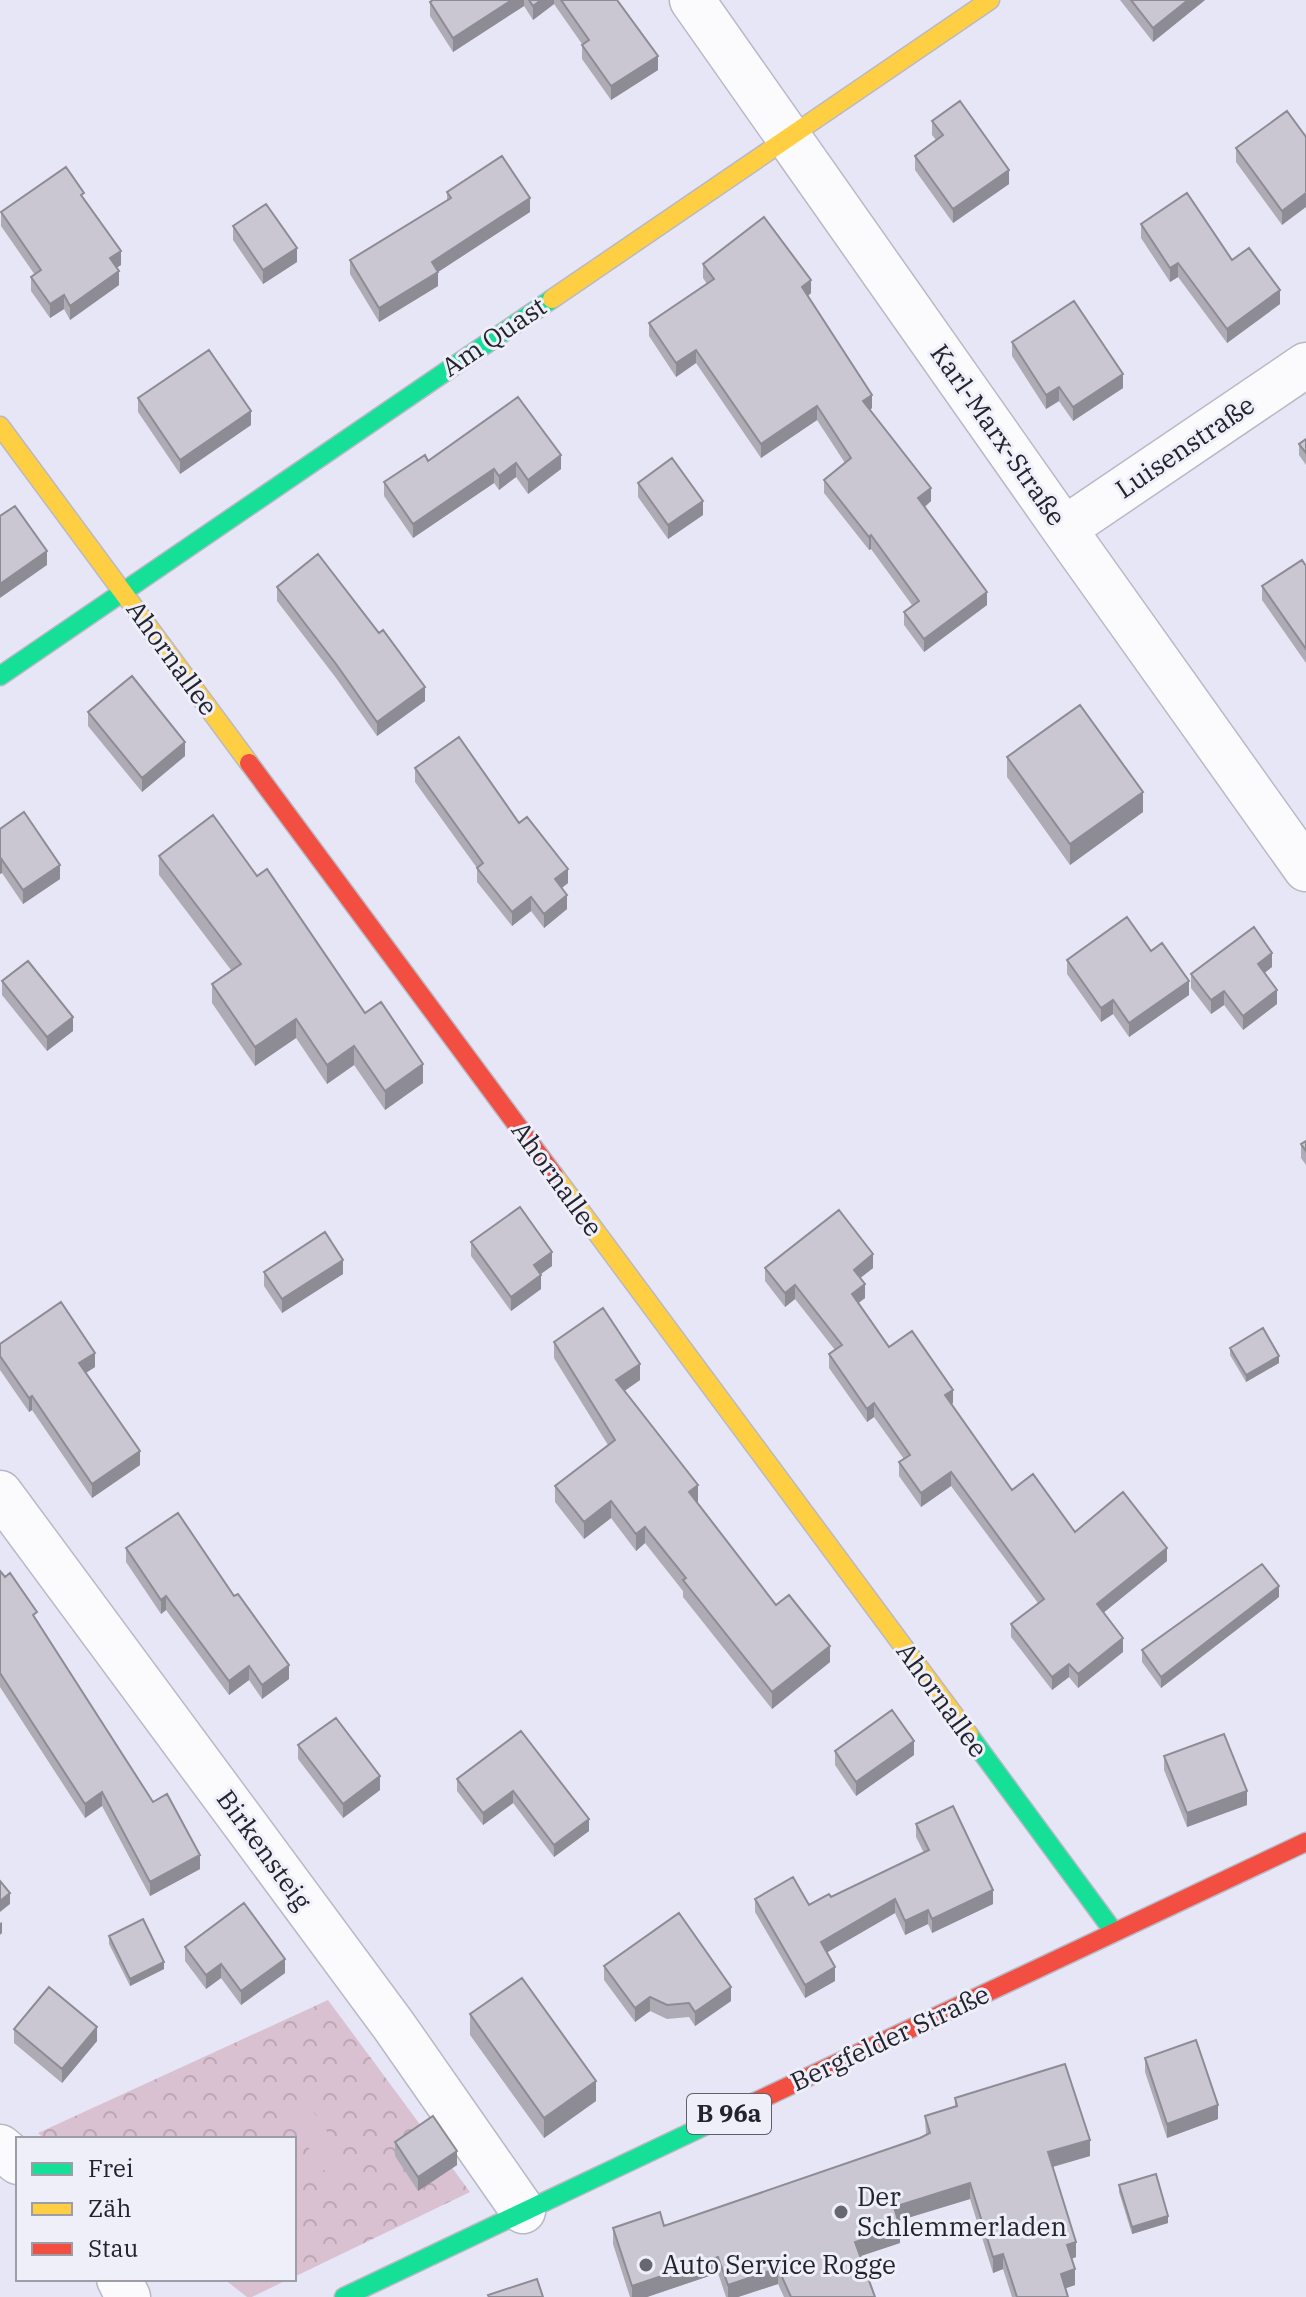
<svg xmlns="http://www.w3.org/2000/svg" width="1306" height="2297" viewBox="0 0 1306 2297" font-family="'IBM Plex Serif',serif">
	<defs>
		<pattern id="forest-crowns" width="20" height="18" patternUnits="userSpaceOnUse" patternTransform="scale(2)"><rect width="20" height="18" fill="#dac1d1"/><path d="M2 6a3 3 0 1 1 6 0M12 15a3 3 0 1 1 6 0" fill="none" stroke="#bba6b4"/></pattern>
	</defs>
	<rect width="100%" height="100%" fill="#e6e6f6"/>
	<!-- forest -->
	<path fill="url(#forest-crowns)" d="M328,2000L470,2192L294,2277V2139H45L38,2133Z
		M224,2279H289L252,2297H247Z"/>
	<!-- garden -->
	<path fill="#dac1d1" d="M304,2098L352,2168L332,2182L284,2112Z"/>
	<g fill="none" stroke-linecap="round" stroke-linejoin="round">
		<!-- street casing -->
		<g stroke="#b9b9c6" stroke-width="47">
			<path id="street" d="M692,0L1064,529L1306,869
				M1064,529L1306,365
				M0,1493L394,2026L523,2211
				M0,2147L18,2162
				M119,2279L128,2297"/>
		</g>
		<!-- fast casing -->
		<g stroke="#b9b9c6" stroke-width="21">
			<path id="fast" d="M0,676L552,299
				M969,1735L1114,1932
				M344,2297L755,2102"/>
		</g>
		<!-- slow casing -->
		<g stroke="#b9b9c6" stroke-width="21">
			<path id="slow" d="M552,299L990,0
				M0,426L249,763
				M554,1175L969,1735"/>
		</g>
		<!-- jam casing -->
		<g stroke="#b9b9c6" stroke-width="21">
			<path id="jam" d="M249,763L554,1175
				M755,2102L1306,1842"/>
		</g>
		<!-- street -->
		<use href="#street" stroke="#fbfbfe" stroke-width="44"/>
		<!-- fast -->
		<use href="#fast" stroke="#16e098" stroke-width="18"/>
		<!-- slow -->
		<use href="#slow" stroke="#ffcf43" stroke-width="18"/>
		<!-- jam -->
		<use href="#jam" stroke="#f24e42" stroke-width="18"/>
	</g>
	<!-- wall -->
	<path fill="#aeabb5" d="M433,0H617L658,70L611,100L582,59V44L554,4L533,20L524,6L453,52L430,16V2Z
		M1120,0H1205L1153,42Z
		M1287,111L1282,225L1236,162V148Z
		M932,121L1009,184L953,223L915,170V156L936,140L932,135Z
		M447,192L530,212L438,272V286L379,322L350,274V260L447,201Z
		M84,199L121,265L117,267L119,285L70,320L64,309L50,318L31,291V277L35,275L1,226V212Z
		M1141,224L1232,260L1280,304L1227,343L1178,277L1170,282L1141,238Z
		M233,226L297,262L263,284L233,240Z
		M703,264L811,293L808,296L872,408L870,410L931,501L925,507L987,605L924,652L904,625V612L912,605L871,549L869,550L824,493V480L845,463L817,420L761,458L696,363L676,377L649,336V323L707,284L703,278Z
		M1012,342L1123,388L1073,421L1059,401L1046,409L1012,356Z
		M518,397L561,469L528,494L516,477L499,490L494,483L413,538L384,496V482L428,461Z
		M138,398L251,425L180,474L138,412Z
		M1306,439V465L1299,455V444Z
		M638,483L703,515L668,539L638,497Z
		M1306,566V663L1262,600V586Z
		M277,587L425,701L377,736L336,678L277,601Z
		M88,712L185,756L142,792L88,726Z
		M1007,757L1143,812L1070,865L1007,777Z
		M415,768L519,823L568,883L562,888L567,909L544,928L531,911L512,926L477,882V868L415,782Z
		M0,829L60,879L23,904L2,873L0,874Z
		M159,856L257,876L365,1013L423,1083L385,1110L354,1065L327,1084L296,1038L255,1066L212,1003V984L231,970L159,875Z
		M1151,951L1189,995L1129,1037L1113,1014L1101,1022L1067,974V960Z
		M1272,967L1264,973L1277,1004L1243,1030L1224,1005L1211,1014L1191,988V974Z
		M2,981L73,1031L47,1051L2,995Z
		M1306,1141V1165L1301,1158V1144Z
		M471,1242L552,1266L540,1274L541,1289L511,1311L471,1256Z
		M765,1268H873L860,1278L865,1298L859,1303L889,1347L953,1403L951,1404L1012,1490L1075,1532L1167,1561L1103,1613L1123,1652L1078,1688L1069,1677L1052,1690L1011,1637V1624L1038,1603L951,1486L921,1507L899,1476V1462L904,1459L874,1417L867,1422L829,1368V1354L835,1350L795,1299L785,1307L765,1281Z
		M264,1272L343,1274L282,1313L264,1286Z
		M554,1342L640,1380L624,1391L698,1502H697L776,1605L830,1662L772,1709L683,1597V1591L645,1543L636,1551L611,1518L584,1539L555,1502V1486L608,1445L554,1358Z
		M0,1344L95,1367L86,1373L140,1465L92,1498L32,1410L29,1412L0,1370Z
		M1230,1348L1279,1363L1246,1382L1230,1355Z
		M126,1548L289,1679L262,1699L249,1680L229,1695L166,1610L161,1614L126,1562Z
		M0,1571L37,1622L153,1802L200,1869L150,1896L102,1806L85,1818L0,1687Z
		M1279,1597L1161,1688L1142,1662V1650Z
		M521,1731L589,1831L554,1857L513,1803L483,1825L457,1791V1779Z
		M298,1745L380,1790L343,1818L298,1759Z
		M835,1751L914,1755L856,1796L835,1765Z
		M1164,1756L1247,1805L1187,1827L1164,1770Z
		M916,1824L993,1904L932,1933L928,1924L905,1935L895,1913L827,1952L835,1981L805,1998L755,1912V1899L809,1905L831,1897L924,1853L916,1837Z
		M109,1936L164,1969L130,1986L109,1944Z
		M185,1947L285,1973L241,2005L221,1978L206,1989L185,1961Z
		M604,1966L731,2001L695,2026L689,2017L667,2019L650,2011L635,2022L604,1980Z
		M470,2014L596,2101L544,2138L470,2035Z
		M14,2029L97,2041L62,2083L14,2043Z
		M1145,2058L1218,2119L1167,2138L1145,2072Z
		M955,2098L1090,2156L1053,2167L1076,2257L1072,2259L1075,2285L1065,2288L1068,2297H1012L1003,2269L993,2273L970,2199L898,2221L900,2243L860,2256L875,2297H784L778,2284L738,2297H726L718,2273L647,2297H630L613,2244V2228L664,2226L920,2138L926,2135L925,2116L955,2107Z
		M395,2142L457,2165L418,2191L395,2156Z
		M1119,2185L1168,2223L1132,2234L1119,2192Z"/>
	<!-- shaded-wall -->
	<path fill="#8d8b94" d="M512,0H524V6L453,52V38Z
		M541,0H554V4L533,20V6Z
		M1188,0H1205L1153,42V28Z
		M658,56V70L611,100V86Z
		M1009,170V184L953,223V209Z
		M1306,193V207L1282,225V211Z
		M530,198V212L438,272V286L379,322V308L432,262Z
		M297,248V262L263,284V270Z
		M121,251V265L110,272V258Z
		M1178,263V277L1170,282V268Z
		M119,271V285L70,320V306Z
		M811,280V293L802,300V287Z
		M1280,290V304L1227,343V329Z
		M64,295V309L50,318V304Z
		M696,350V363L676,377V363Z
		M1123,374V388L1073,421V407Z
		M1059,387V401L1046,409V395Z
		M872,395V408L863,415V401Z
		M817,406V420L761,458V444Z
		M251,411V425L180,474V460Z
		M561,455V469L528,494V480Z
		M516,463V477L499,490V476Z
		M494,469V483L413,538V524Z
		M931,488V501L918,512V498Z
		M703,501V515L668,539V525Z
		M871,535V549L869,550V537Z
		M47,551V565L0,598V584Z
		M987,592V605L924,652V639Z
		M425,687V701L377,736V722Z
		M185,742V756L142,792V778Z
		M1143,792V812L1070,865V844Z
		M2,859V873L0,874V860Z
		M60,865V879L23,904V890Z
		M568,869V883L555,893V879Z
		M567,895V909L544,928V914Z
		M531,897V911L512,926V912Z
		M1272,953V967L1258,978V964Z
		M1189,981V995L1129,1037V1023Z
		M1277,990V1004L1243,1030V1016Z
		M1224,991V1005L1211,1014V1000Z
		M1113,1000V1014L1101,1022V1008Z
		M73,1017V1031L47,1051V1037Z
		M296,1019V1038L255,1066V1047Z
		M354,1046V1065L327,1084V1065Z
		M423,1064V1083L385,1110V1091Z
		M552,1252V1266L534,1279V1265Z
		M873,1254V1268L854,1283V1270Z
		M343,1260V1274L282,1313V1299Z
		M541,1275V1289L511,1311V1297Z
		M865,1284V1298L852,1307V1294Z
		M795,1285V1299L785,1307V1293Z
		M95,1353V1367L79,1377V1363Z
		M1279,1356V1363L1246,1382V1375Z
		M640,1364V1380L616,1397V1380Z
		M953,1390V1403L945,1409V1395Z
		M32,1396V1410L29,1412V1398Z
		M874,1403V1417L867,1422V1409Z
		M140,1451V1465L92,1498V1484Z
		M951,1472V1486L921,1507V1493Z
		M698,1485V1502L689,1509V1492Z
		M611,1501V1518L584,1539V1522Z
		M645,1527V1543L636,1551V1534Z
		M1167,1548V1561L1097,1618V1604Z
		M1279,1586V1597L1161,1688V1677Z
		M166,1596V1610L161,1614V1600Z
		M1123,1638V1652L1078,1688V1674Z
		M830,1646V1662L772,1709V1692Z
		M1069,1664V1677L1052,1690V1677Z
		M289,1665V1679L262,1699V1685Z
		M249,1666V1680L229,1695V1681Z
		M914,1741V1755L856,1796V1782Z
		M380,1776V1790L343,1818V1804Z
		M513,1791V1803L483,1825V1813Z
		M1247,1791V1805L1187,1827V1813Z
		M102,1792V1806L85,1818V1804Z
		M589,1819V1831L554,1857V1845Z
		M200,1855V1869L150,1896V1882Z
		M993,1890V1904L932,1933V1919Z
		M10,1893V1904L0,1912V1901Z
		M895,1899V1913L821,1956V1942Z
		M928,1910V1924L905,1935V1921Z
		M2,1922V1933L0,1935V1923Z
		M285,1959V1973L241,2005V1991Z
		M164,1962V1969L130,1986V1979Z
		M221,1964V1978L206,1989V1975Z
		M835,1967V1981L805,1998V1985Z
		M731,1987V2001L695,2026V2012Z
		M650,1997V2011L635,2022V2008Z
		M97,2027V2041L62,2083V2069Z
		M596,2081V2101L544,2138V2118Z
		M1218,2105V2119L1167,2138V2124Z
		M1090,2140V2156L1048,2168V2152Z
		M457,2151V2165L418,2191V2177Z
		M970,2183V2199L894,2222V2207Z
		M1168,2216V2223L1132,2234V2227Z
		M900,2227V2243L855,2258V2242Z
		M1076,2242V2257L1067,2260V2245Z
		M1003,2254V2269L993,2273V2257Z
		M718,2257V2273L647,2297H632V2286Z
		M778,2268V2284L738,2297H728V2285Z
		M1075,2269V2285L1061,2290V2274Z"/>
	<!-- building -->
	<path fill="#cac7d3" stroke="#8d8b94" stroke-width="2" d="M433,0H512L453,38L430,2Z
		M529,0H541L533,6Z
		M561,0H617L658,56L611,86L582,45L589,40Z
		M1131,0H1188L1153,28Z
		M960,101L1009,170L953,209L915,156L943,135L932,121Z
		M1287,111L1306,137V193L1282,211L1236,148Z
		M502,156L530,198L432,262L438,272L379,308L350,260L451,198L447,192Z
		M66,167L84,193L81,195L121,251L110,258L119,271L70,306L64,295L50,304L31,277L41,270L1,212Z
		M1187,193L1232,260L1249,248L1280,290L1227,329L1178,263L1170,268L1141,224Z
		M266,204L297,248L263,270L233,226Z
		M764,217L811,280L802,287L872,395L863,401L931,488L918,498L987,592L924,639L904,612L919,601L871,535L869,537L824,480L851,458L817,406L761,444L696,350L676,363L649,323L714,279L703,264Z
		M1074,301L1123,374L1073,407L1059,387L1046,395L1012,342Z
		M209,350L251,411L180,460L138,398Z
		M518,397L561,455L528,480L516,463L499,476L494,469L413,524L384,482L425,455L428,461Z
		M1306,439V453L1299,444Z
		M672,458L703,501L668,525L638,483Z
		M15,506L47,551L0,584V516Z
		M318,554L379,633L383,630L425,687L377,722L336,664L277,587Z
		M1302,560L1306,566V649L1262,586Z
		M132,676L185,742L142,778L88,712Z
		M1080,705L1143,792L1070,844L1007,757Z
		M459,737L519,823L527,817L568,869L555,879L567,895L544,914L531,897L512,912L477,868L483,863L415,768Z
		M24,812L60,865L23,890L0,857V829Z
		M213,815L257,876L267,869L365,1013L381,1002L423,1064L385,1091L354,1046L327,1065L296,1019L255,1047L212,984L241,964L159,856Z
		M1127,917L1151,951L1162,943L1189,981L1129,1023L1113,1000L1101,1008L1067,960Z
		M1254,927L1272,953L1258,964L1277,990L1243,1016L1224,991L1211,1000L1191,974Z
		M28,961L73,1017L47,1037L2,981Z
		M1306,1141V1151L1301,1144Z
		M520,1207L552,1252L534,1265L541,1275L511,1297L471,1242Z
		M839,1210L873,1254L854,1270L865,1284L852,1294L889,1347L912,1331L953,1390L945,1395L1012,1490L1033,1474L1075,1532L1123,1492L1167,1548L1097,1604L1123,1638L1078,1674L1069,1664L1052,1677L1011,1624L1044,1599L951,1472L921,1493L899,1462L910,1455L874,1403L867,1409L829,1354L842,1345L795,1285L785,1293L765,1268Z
		M325,1232L343,1260L282,1299L264,1272Z
		M61,1302L95,1353L79,1363L140,1451L92,1484L32,1396L29,1398L0,1356V1344Z
		M603,1308L640,1364L616,1380L698,1485L689,1492L776,1605L789,1595L830,1646L772,1692L683,1580L686,1578L645,1527L636,1534L611,1501L584,1522L555,1486L615,1440L554,1342Z
		M1263,1328L1279,1356L1246,1375L1230,1348Z
		M178,1513L234,1596L238,1594L289,1665L262,1685L249,1666L229,1681L166,1596L161,1600L126,1548Z
		M1262,1564L1279,1586L1161,1677L1142,1650Z
		M0,1571L5,1577L10,1573L37,1612L33,1615L153,1802L167,1794L200,1855L150,1882L102,1792L85,1804L0,1673Z
		M892,1710L914,1741L856,1782L835,1751Z
		M336,1718L380,1776L343,1804L298,1745Z
		M521,1731L589,1819L554,1845L513,1791L483,1813L457,1779Z
		M1224,1734L1247,1791L1187,1813L1164,1756Z
		M953,1806L993,1890L932,1919L928,1910L905,1921L895,1899L821,1942L835,1967L805,1985L755,1899L793,1877L809,1905L829,1894L831,1897L929,1850L916,1824Z
		M0,1881L10,1893L0,1901Z
		M244,1903L285,1959L241,1991L221,1964L206,1975L185,1947Z
		M679,1913L731,1987L695,2012L689,2003L667,2005L650,1997L635,2008L604,1966Z
		M143,1919L164,1962L130,1979L109,1936Z
		M522,1978L596,2081L544,2118L470,2014Z
		M49,1987L97,2027L62,2069L14,2029Z
		M1196,2040L1218,2105L1167,2124L1145,2058Z
		M1065,2064L1090,2140L1048,2152L1076,2242L1067,2245L1075,2269L1061,2274L1068,2297H1017L1003,2254L993,2257L970,2183L894,2207L900,2227L855,2242L875,2297H791L778,2268L728,2285L718,2257L632,2286L613,2228L660,2212L664,2226L920,2138L930,2133L925,2116L957,2106L955,2098Z
		M433,2116L457,2151L418,2177L395,2142Z
		M1156,2174L1168,2216L1132,2227L1119,2185Z
		M537,2279L543,2297H489L488,2295Z"/>
	<!-- markers -->
	<g fill="#676773" stroke="#efeffa" stroke-width="3">
		<circle cx="841" cy="2212" r="8"/>
		<circle cx="646" cy="2265" r="8"/>
	</g>
	<g text-anchor="middle" stroke-width="6" stroke-linejoin="round" paint-order="stroke">
		<!-- shield labels -->
		<rect fill="#efeffa" stroke="#60606a" stroke-width="2" x="687" y="2094" width="84" height="40" rx="6"/>
		<g font-size="24" font-weight="bold" fill="#23232d">
			<text x="729" y="2122">B 96a</text>
		</g>
		<!-- street labels -->
		<g font-size="26" fill="#23232d" stroke="#efeffa">
			<text transform="translate(494 337) rotate(-34)" y="9">Am Quast</text>
			<text transform="translate(998 435) rotate(55)" y="9">Karl-Marx-Straße</text>
			<text transform="translate(1185 447) rotate(-34)" y="9">Luisenstraße</text>
			<text transform="translate(172 658) rotate(54)" y="9">Ahornallee</text>
			<text transform="translate(557 1179) rotate(54)" y="9">Ahornallee</text>
			<text transform="translate(942 1700) rotate(54)" y="9">Ahornallee</text>
			<text transform="translate(264 1850) rotate(54)" y="9">Birkensteig</text>
			<text transform="translate(890 2038) rotate(-25)" y="9">Bergfelder Straße</text>
		</g>
		<!-- poi labels -->
		<g font-size="26" fill="#23232d" stroke="#efeffa" text-anchor="start">
			<text x="857" y="2206">Der<tspan x="857" dy="30">Schlemmerladen</tspan></text>
			<text x="662" y="2274">Auto Service Rogge</text>
		</g>
	</g>
	<!-- legend -->
	<rect x="16" y="2137" width="280" height="144" fill="#efeffa" stroke="#9d9da8" stroke-width="2"/>
	<rect x="32" y="2163" width="40" height="12" fill="#16e098" stroke="#9d9da8" stroke-width="2"/>
	<text x="88" y="2177" font-size="24" fill="#23232d">Frei</text>
	<rect x="32" y="2203" width="40" height="12" fill="#ffcf43" stroke="#9d9da8" stroke-width="2"/>
	<text x="88" y="2217" font-size="24" fill="#23232d">Zäh</text>
	<rect x="32" y="2243" width="40" height="12" fill="#f24e42" stroke="#9d9da8" stroke-width="2"/>
	<text x="88" y="2257" font-size="24" fill="#23232d">Stau</text>
</svg>
